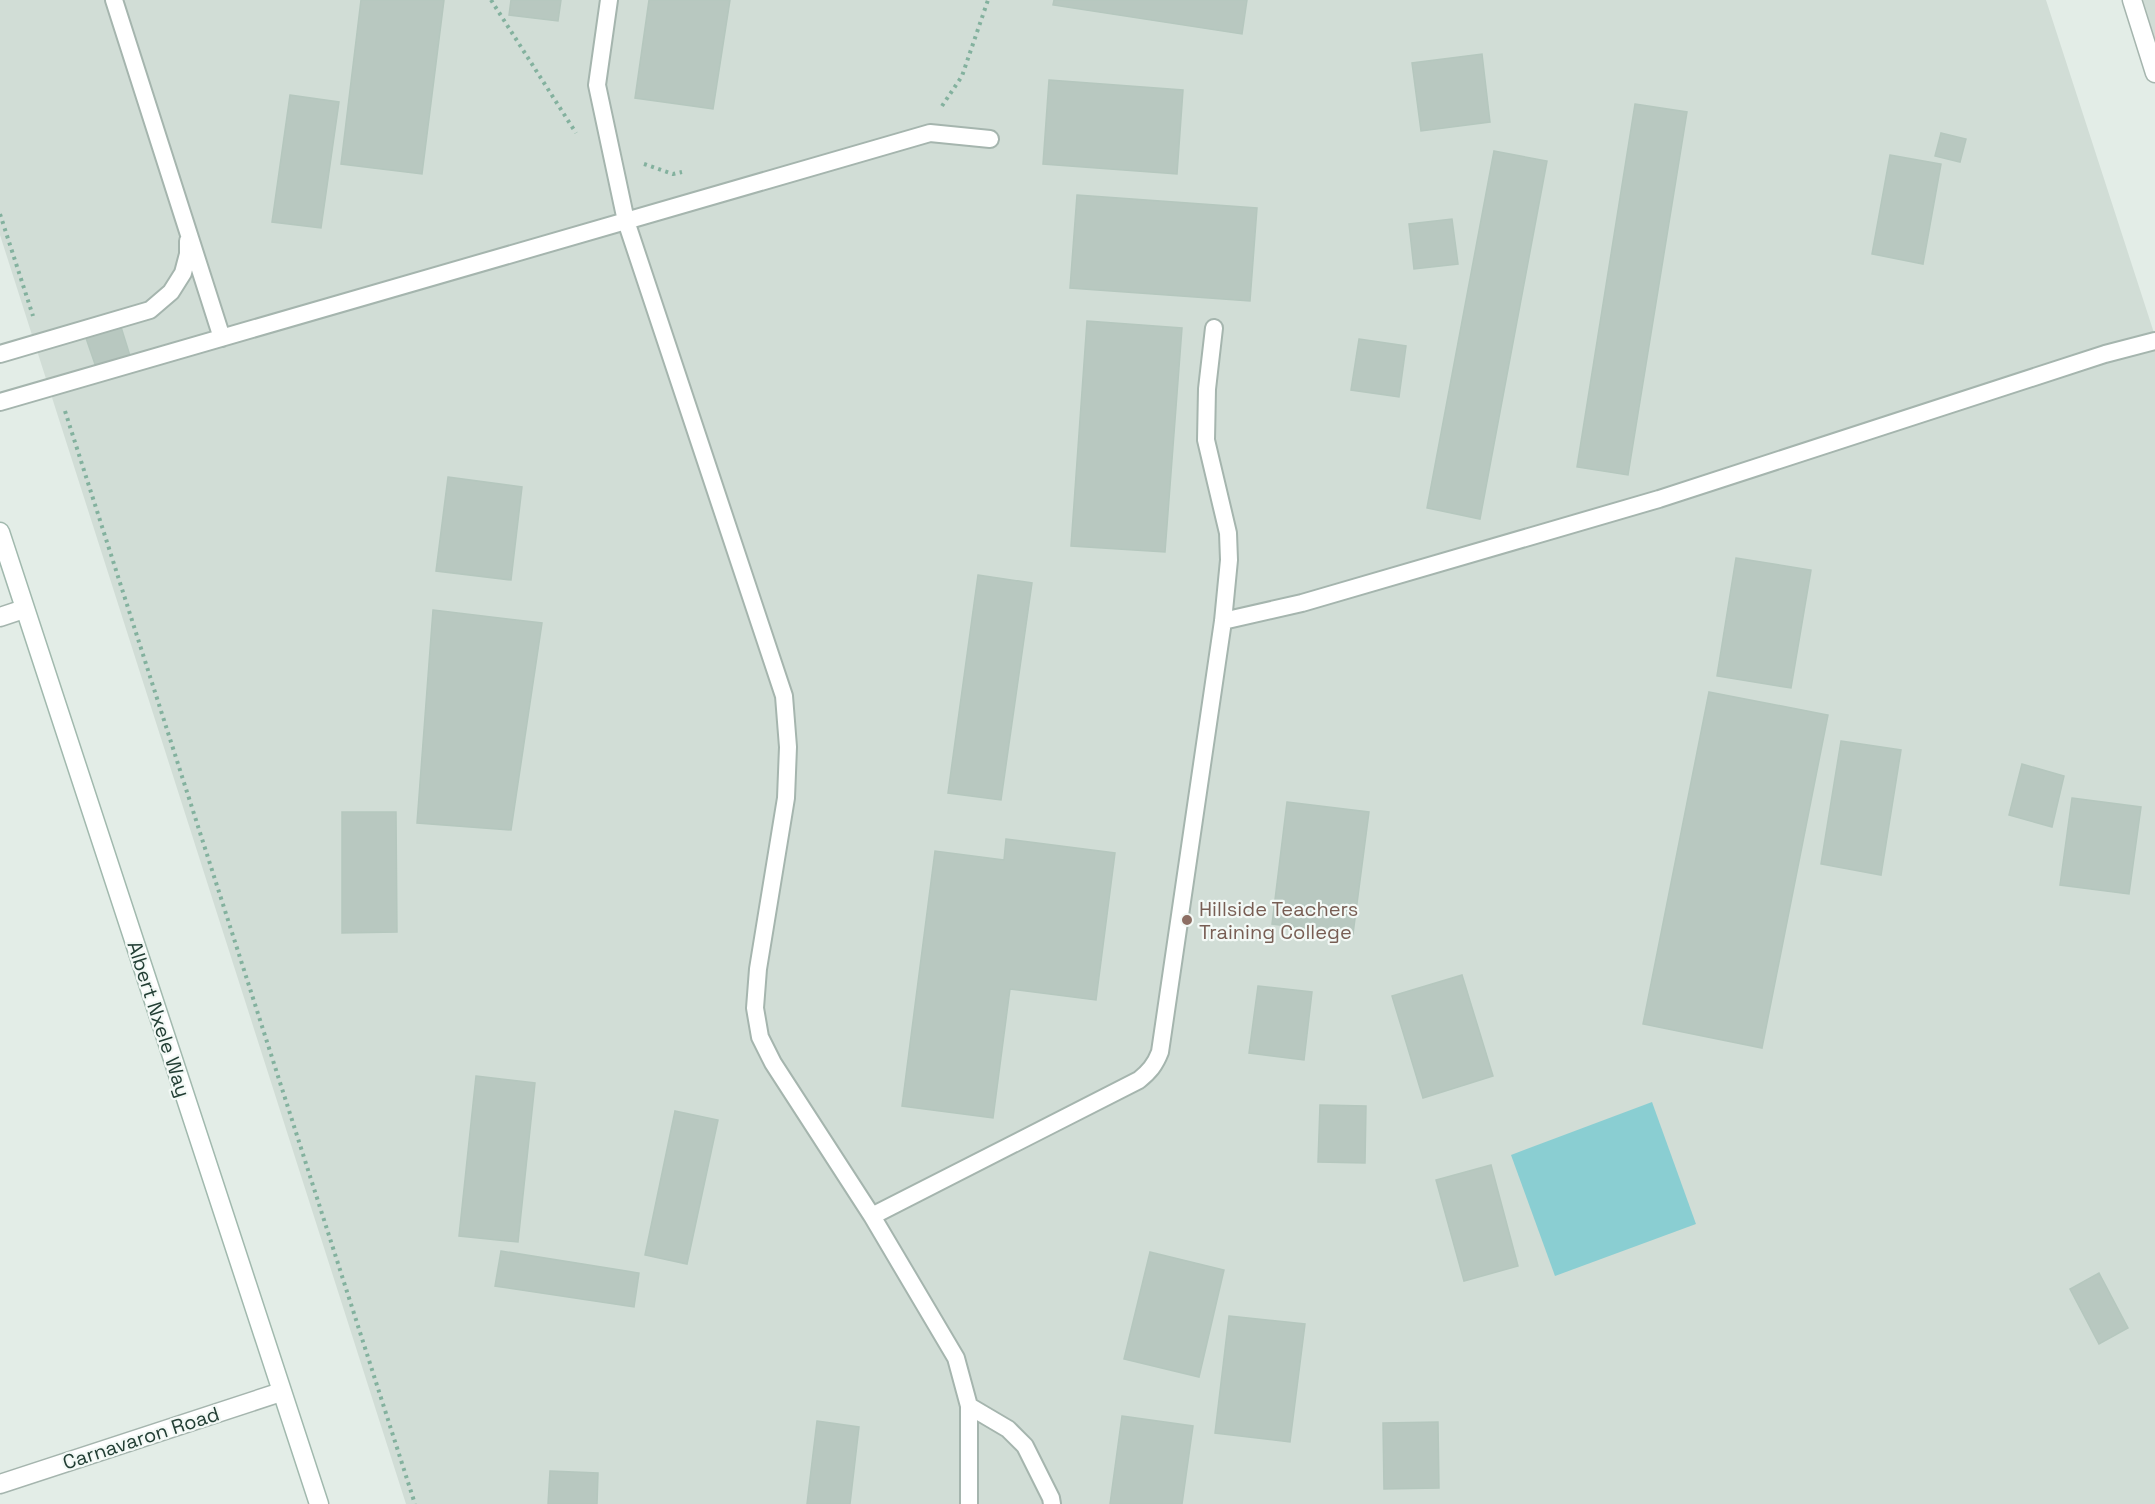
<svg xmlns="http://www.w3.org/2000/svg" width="2155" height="1504" viewBox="0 0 2155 1504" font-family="'Space Grotesk',sans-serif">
	<rect width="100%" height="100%" fill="#e3ede7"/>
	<!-- built -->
	<path fill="#d1ddd6" d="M0,0H2046L2155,336V1504H406L0,235Z
		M2140,0H2155V49Z"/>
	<!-- water -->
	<path fill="#8aced2" d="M1652,1102L1696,1224L1555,1276L1511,1155Z"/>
	<!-- building -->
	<path fill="#b8c8c0" stroke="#b5c7be" stroke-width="1.5" d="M361,0H444L422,174L341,164Z
		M511,0H561L558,21L509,15Z
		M649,0H730L713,109L635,98Z
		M1054,0H1247L1242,34L1053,5Z
		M1482,54L1490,122L1421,131L1412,63Z
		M1049,80L1183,90L1177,174L1043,164Z
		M290,95L339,102L321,228L272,222Z
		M1635,104L1687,112L1628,475L1577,467Z
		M1941,133L1966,139L1960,162L1935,156Z
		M1494,151L1547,161L1480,519L1427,508Z
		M1890,155L1941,164L1923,264L1872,254Z
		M1077,195L1257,208L1250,301L1070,288Z
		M1452,219L1458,264L1414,269L1409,224Z
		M1087,321L1182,328L1165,552L1071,546Z
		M121,327L131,359L97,370L86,338Z
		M1359,339L1406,346L1399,397L1351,390Z
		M448,477L522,487L511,580L436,571Z
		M1736,558L1811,570L1791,688L1717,676Z
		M978,575L1032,583L1001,800L948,793Z
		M433,610L542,623L511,830L417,823Z
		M1709,692L1828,715L1762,1048L1643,1024Z
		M1841,741L1901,750L1881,875L1821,864Z
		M2022,764L2064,776L2052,827L2009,815Z
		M2072,798L2141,807L2129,894L2060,885Z
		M1287,802L1369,812L1353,934L1272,924Z
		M342,812H396L397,932L342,933Z
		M1006,839L1115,853L1096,1000L1010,989L993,1118L902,1106L935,851L1004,860Z
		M1462,975L1493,1076L1423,1098L1392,996Z
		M1258,986L1312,992L1304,1060L1249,1053Z
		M476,1076L535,1083L518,1242L459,1236Z
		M1320,1105L1366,1106L1365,1163L1318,1162Z
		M675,1111L718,1120L687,1264L645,1255Z
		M1491,1165L1518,1266L1464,1281L1436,1180Z
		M501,1251L639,1273L634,1307L495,1286Z
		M1150,1252L1224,1270L1199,1377L1124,1359Z
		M2099,1273L2128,1328L2099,1344L2070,1289Z
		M1229,1316L1305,1324L1290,1442L1215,1433Z
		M1122,1416L1193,1426L1182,1504H1110Z
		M817,1421L859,1427L850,1504H807Z
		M1438,1422L1439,1488L1384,1489L1383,1423Z
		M550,1471L598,1473L597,1504H548Z"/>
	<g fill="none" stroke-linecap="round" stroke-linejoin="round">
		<!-- service casing -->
		<g stroke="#a5b5ae" stroke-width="20">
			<path id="service" d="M114,0L222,338
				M609,0L597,85L626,221L784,696L788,747L786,798L758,969L755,1008L760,1037L773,1063L872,1216L956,1358L969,1406V1504
				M0,354L150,310L171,292L183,273L188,254V241
				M0,402L930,133L990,139
				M1223,621L1302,603L1659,499L2105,354L2155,341
				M872,1216L1139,1080C1149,1072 1155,1065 1160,1052L1223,621L1229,560L1228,533L1206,440L1207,389L1214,328
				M969,1406L1008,1429L1025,1446L1051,1498L1052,1504"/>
		</g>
		<!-- minor casing -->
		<g stroke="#a5b5ae" stroke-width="21">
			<path id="minor" d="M2132,0L2155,73
				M0,617L24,609
				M0,1484L281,1392"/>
		</g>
		<!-- secondary casing -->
		<g stroke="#a1b9ae" stroke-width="21">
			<path id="secondary" d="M0,532L319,1504"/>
		</g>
		<!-- path -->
		<path stroke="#83b19e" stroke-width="4" stroke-dasharray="3 4.5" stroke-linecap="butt" d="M491,0L576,133
			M942,106L962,76L988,0
			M644,164L673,174L682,172
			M0,214L33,316
			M65,411L415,1504"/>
		<!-- service -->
		<use href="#service" stroke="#fff" stroke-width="16"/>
		<!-- minor -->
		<use href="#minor" stroke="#fff" stroke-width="18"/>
		<!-- secondary -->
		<use href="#secondary" stroke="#fff" stroke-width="18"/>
	</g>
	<!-- markers -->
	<circle fill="#8d6e63" stroke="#f3f9f6" stroke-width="2" cx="1187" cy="920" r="6"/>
	<g text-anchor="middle" stroke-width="4.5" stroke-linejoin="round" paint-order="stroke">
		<!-- education labels -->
		<g font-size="20" fill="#785e54" stroke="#f3f9f6" text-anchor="start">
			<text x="1199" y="916">Hillside Teachers<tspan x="1199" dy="23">Training College</tspan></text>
		</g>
		<!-- street labels -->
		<g font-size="20" fill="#223e34" stroke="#f3f9f6">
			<text transform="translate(159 1019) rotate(72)" y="7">Albert Nxele Way</text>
			<text transform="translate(141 1438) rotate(-18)" y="7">Carnavaron Road</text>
		</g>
	</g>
</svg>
